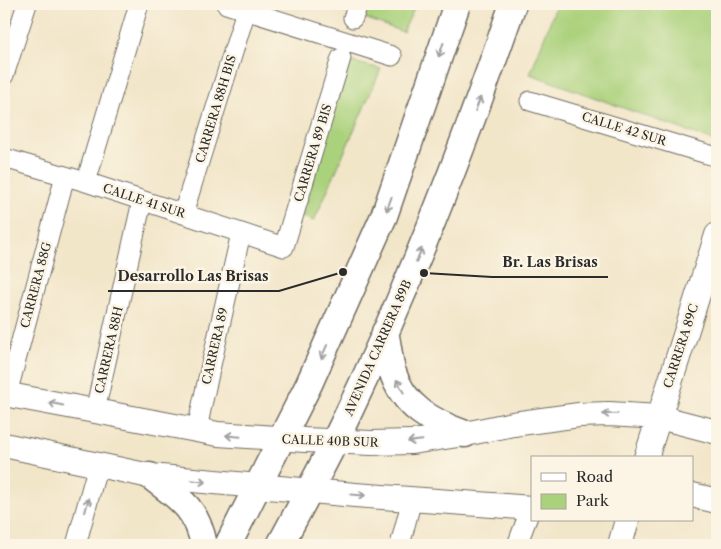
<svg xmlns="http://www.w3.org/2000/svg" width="721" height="549" viewBox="0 0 721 549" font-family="'Libre Caslon Text',serif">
	<rect width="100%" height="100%" fill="#fcf5e5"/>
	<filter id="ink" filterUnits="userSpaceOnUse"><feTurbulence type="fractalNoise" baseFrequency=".02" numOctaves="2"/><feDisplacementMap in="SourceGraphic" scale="10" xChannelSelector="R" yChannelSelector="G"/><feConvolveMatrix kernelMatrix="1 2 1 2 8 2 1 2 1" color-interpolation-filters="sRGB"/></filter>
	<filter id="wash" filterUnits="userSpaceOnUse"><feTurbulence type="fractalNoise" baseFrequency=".0096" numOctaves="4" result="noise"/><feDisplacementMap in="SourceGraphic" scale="20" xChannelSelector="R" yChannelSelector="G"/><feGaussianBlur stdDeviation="1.12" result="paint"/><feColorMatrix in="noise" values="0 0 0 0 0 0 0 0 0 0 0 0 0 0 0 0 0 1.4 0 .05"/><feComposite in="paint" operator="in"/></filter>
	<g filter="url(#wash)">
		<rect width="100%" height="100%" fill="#f2e6c9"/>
		<!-- green -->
		<path fill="#aad17c" stroke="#6a7e54" d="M367,4H416L403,32L362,17Z
			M557,4H717V142L530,74Z
			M349,61L381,69L314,221L302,217Z"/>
	</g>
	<g filter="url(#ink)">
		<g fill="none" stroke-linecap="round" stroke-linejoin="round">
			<!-- minor casing -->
			<g stroke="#716c62" stroke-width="21">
				<path id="minor" d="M226,4L392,56
					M353,18L358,4
					M4,75L27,4
					M530,101L717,157
					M4,158L86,182L284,247L341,58
					M86,182L139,4
					M183,214L248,4
					M7,394L65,176
					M95,411L142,201
					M197,430L202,405L241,233
					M76,545L98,465
					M400,545L412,499
					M517,545L531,508"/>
			</g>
			<!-- tertiary casing -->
			<g stroke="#716c62" stroke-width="26">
				<path id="tertiary" d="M4,394L218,434L305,440L371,443L412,442L465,434L513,424L579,415L609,414L659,417L717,432
					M4,445L150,476L355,495L532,508
					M646,458L717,235
					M692,495L717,501
					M620,545L627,520"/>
			</g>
			<!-- secondary casing -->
			<g stroke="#716c62" stroke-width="29">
				<path id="secondary" d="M385,332C388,344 389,358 392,370C403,407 432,422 465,434
					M150,476C179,498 197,508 204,545
					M228,545L309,384L384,216L457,4
					M280,545C303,502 327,459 348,414C412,281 465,143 513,4"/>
			</g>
			<!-- minor -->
			<use href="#minor" stroke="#fff" stroke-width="19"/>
			<!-- tertiary -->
			<use href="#tertiary" stroke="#fff" stroke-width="24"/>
			<!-- secondary -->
			<use href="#secondary" stroke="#fff" stroke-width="26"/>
		</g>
		<!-- one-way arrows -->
		<defs><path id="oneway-shaft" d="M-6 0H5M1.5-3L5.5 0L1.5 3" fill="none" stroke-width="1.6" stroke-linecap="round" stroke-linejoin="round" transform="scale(1.25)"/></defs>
		<g stroke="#a0a0a0">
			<use href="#oneway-shaft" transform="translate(441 50) rotate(109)"/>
			<use href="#oneway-shaft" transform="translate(478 104) rotate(-69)"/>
			<use href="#oneway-shaft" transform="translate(389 204) rotate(110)"/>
			<use href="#oneway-shaft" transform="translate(419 255) rotate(-67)"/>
			<use href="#oneway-shaft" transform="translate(324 352) rotate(114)"/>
			<use href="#oneway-shaft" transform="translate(400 386) rotate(-119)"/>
			<use href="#oneway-shaft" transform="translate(56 404) rotate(-169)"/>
			<use href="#oneway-shaft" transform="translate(610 414) rotate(179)"/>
			<use href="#oneway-shaft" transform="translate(233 436) rotate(-175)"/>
			<use href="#oneway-shaft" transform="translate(415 441) rotate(174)"/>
			<use href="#oneway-shaft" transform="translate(199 481) rotate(6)"/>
			<use href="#oneway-shaft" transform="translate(358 495) rotate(4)"/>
			<use href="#oneway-shaft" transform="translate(87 505) rotate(-75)"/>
		</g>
	</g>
	<g text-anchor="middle" stroke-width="5" stroke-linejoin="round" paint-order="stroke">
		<!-- street labels -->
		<g font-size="12" fill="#2b2b2b" stroke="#fcf5e5">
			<text transform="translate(216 109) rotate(-73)" y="4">CARRERA 88H BIS</text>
			<text transform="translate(624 129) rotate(17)" y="4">CALLE 42 SUR</text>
			<text transform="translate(313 153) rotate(-73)" y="4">CARRERA 89 BIS</text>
			<text transform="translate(144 201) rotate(18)" y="4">CALLE 41 SUR</text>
			<text transform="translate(36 285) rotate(-75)" y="4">CARRERA 88G</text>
			<text transform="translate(215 346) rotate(-77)" y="4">CARRERA 89</text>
			<text transform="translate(681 346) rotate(-72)" y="4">CARRERA 89C</text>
			<text transform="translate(378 348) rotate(-66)" y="4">AVENIDA CARRERA 89B</text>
			<text transform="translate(109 350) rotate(-77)" y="4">CARRERA 88H</text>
			<text transform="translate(330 441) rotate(2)" y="4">CALLE 40B SUR</text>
		</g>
	</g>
	<!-- callouts -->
	<path fill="none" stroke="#2b2b2b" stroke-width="2" d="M424 273L492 277H608M343 272L279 291H108"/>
	<g fill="#2b2b2b" stroke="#fcf5e5" stroke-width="2">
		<circle cx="424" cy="273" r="5"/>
		<circle cx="343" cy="272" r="5"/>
	</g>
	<g font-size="14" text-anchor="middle" font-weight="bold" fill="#2b2b2b" stroke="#fcf5e5" stroke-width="5" stroke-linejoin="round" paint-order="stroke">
		<text x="550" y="267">Br. Las Brisas</text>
		<text x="193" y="281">Desarrollo Las Brisas</text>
	</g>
	<!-- margin -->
	<rect width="721" height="549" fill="none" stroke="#fcf5e5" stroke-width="20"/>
	<!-- legend -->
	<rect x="531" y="456" width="162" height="65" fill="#fcf5e5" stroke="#a8a49b"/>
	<rect x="541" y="473" width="25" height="8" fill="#ffffff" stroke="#a8a49b"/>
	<text x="576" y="482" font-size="15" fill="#2b2b2b">Road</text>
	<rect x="541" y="494" width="25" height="15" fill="#aad17c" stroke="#a8a49b"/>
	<text x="576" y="506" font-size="15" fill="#2b2b2b">Park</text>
</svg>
